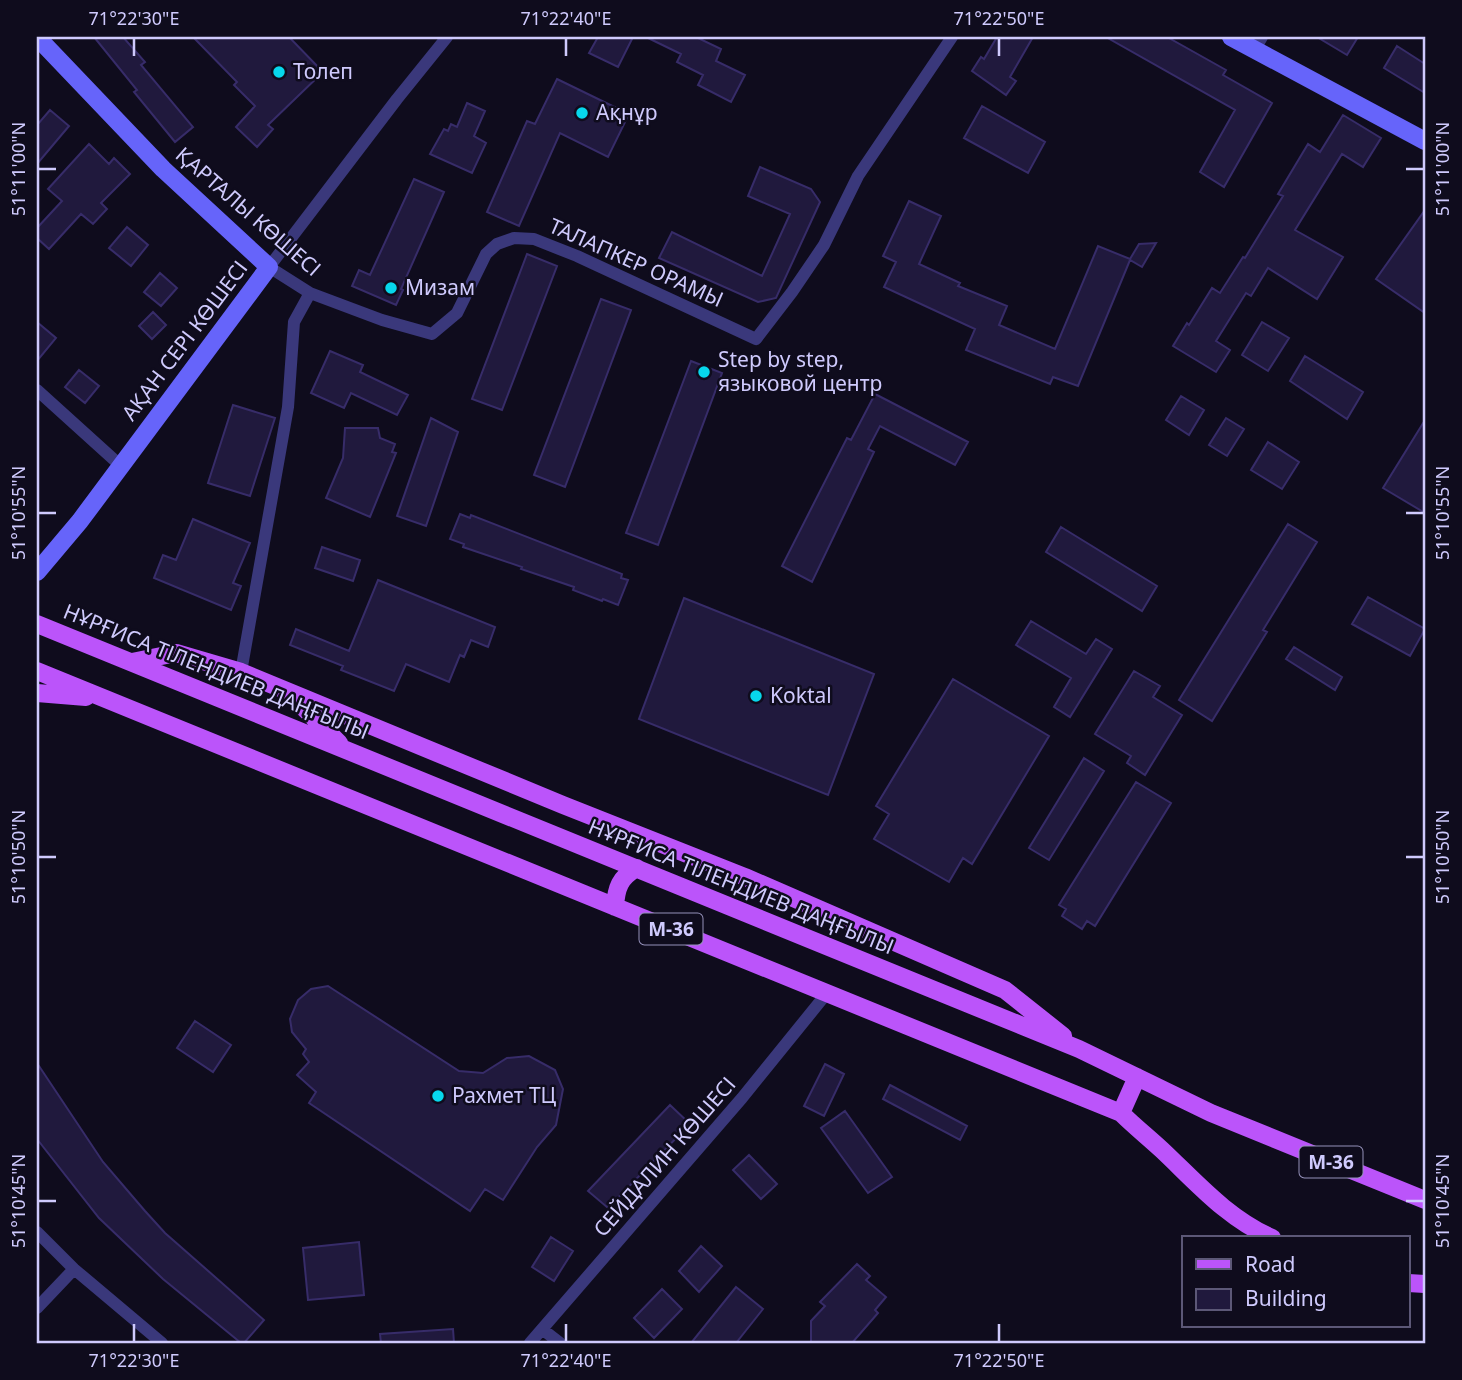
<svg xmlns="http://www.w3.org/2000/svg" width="1462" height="1380" viewBox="0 0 1462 1380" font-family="'Noto Sans',sans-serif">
	<rect width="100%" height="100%" fill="#0f0c1d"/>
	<!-- building -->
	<path fill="#20193d" stroke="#372c69" stroke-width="2" d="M94,37H123L145,62L141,65L193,127L175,142L134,92L137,90Z
		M193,37H289L323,72L268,125L273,129L257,147L236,127L255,106L234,85L237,82Z
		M598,37H633L618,67L589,53Z
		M646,37H696L721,49L716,61L745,75L731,102L698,85L703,75L677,62L681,54Z
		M997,37H1033L1010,77L1016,81L1006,95L972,71L981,57L984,59Z
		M1106,37H1167L1226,70L1223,75L1272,103L1224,187L1200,172L1235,110Z
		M1317,37H1358L1347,55Z
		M1397,46L1425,64V93L1384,68Z
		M557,79L629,114L608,157L560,133L519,226L487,212L527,121L535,124Z
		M467,103L485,111L474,136L486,143L472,173L430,154L444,129L448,131L451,124L457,127Z
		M982,106L1045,142L1028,173L964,138Z
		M50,110L69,126L37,164V125Z
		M1343,115L1381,138L1363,167L1342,154L1295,230L1343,257L1317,299L1268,268L1251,296L1246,293L1216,341L1230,350L1216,372L1173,346L1187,323L1189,325L1212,288L1220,293L1243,257L1245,258L1283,196L1278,194L1308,144L1320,152Z
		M89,144L109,164L114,158L130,174L101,203L107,209L93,224L81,214L49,249L37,238V228L62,201L48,189Z
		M760,167L811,189L820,202L776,298L758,302L659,258L672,232L762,276L790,214L748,196Z
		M414,179L444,192L401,289L403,290L396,305L352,286L359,270L370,275Z
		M909,201L941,216L919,264L960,283L958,286L1007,306L999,325L1055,349L1098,246L1130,259L1139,244L1156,243L1142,267L1130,260L1078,386L1053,377L1050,384L966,350L975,329L884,287L896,262L883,256Z
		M1425,210V313L1376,279Z
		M127,227L148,245L131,266L109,248Z
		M527,254L557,266L502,410L472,399Z
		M160,273L177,288L161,306L144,292Z
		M601,299L631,310L565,487L534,475Z
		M153,312L166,325L152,339L139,326Z
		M37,322L56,338L37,361Z
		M1262,322L1289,338L1268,371L1242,355Z
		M330,351L363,365L360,372L408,395L397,415L351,393L344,408L311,393Z
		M1305,356L1363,392L1347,419L1290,381Z
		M691,361L722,373L658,545L626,533Z
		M79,370L99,386L85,403L65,387Z
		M875,394L968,442L955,465L880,426L868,449L874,452L812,582L782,566L847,438L851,440Z
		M1181,396L1204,410L1189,435L1166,420Z
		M233,405L275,418L250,496L208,483Z
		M431,418L458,432L426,526L397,516Z
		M1226,418L1244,429L1227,456L1209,445Z
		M1425,420V513L1383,488Z
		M345,428H378L380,438L395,444L392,452L396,453L370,517L326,498L343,458Z
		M1268,442L1299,462L1282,489L1251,470Z
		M460,514L470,518L471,515L622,574L621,578L628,580L618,605L603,599L602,601L573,590L574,587L521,569L522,567L463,547L464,544L450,539Z
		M193,519L250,543L233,583L241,586L231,610L154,578L163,555L176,560Z
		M1288,524L1317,542L1263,630L1267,632L1212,721L1179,700Z
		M1061,527L1157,586L1142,611L1046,552Z
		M322,547L360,560L353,581L315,568Z
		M378,580L495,627L488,647L471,640L464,657L460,655L449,682L406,664L394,691L341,670L343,666L290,645L296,629L349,651Z
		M1368,597L1425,629L1410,656L1352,624Z
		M684,598L874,674L828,795L639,719Z
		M1031,621L1086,654L1096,639L1112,649L1070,717L1054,707L1071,678L1016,645Z
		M1294,647L1342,677L1335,690L1286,659Z
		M1134,671L1160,686L1153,697L1182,715L1145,775L1127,763L1131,756L1095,734Z
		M953,679L1049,736L972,864L963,858L949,882L874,839L889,814L876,806Z
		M1084,758L1104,771L1049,860L1029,848Z
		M1136,782L1171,803L1095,926L1087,921L1082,929L1062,916L1066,909L1059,905Z
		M328,986L459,1071L483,1073L507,1058L529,1056L555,1070L563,1089L556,1125L537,1147L503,1200L485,1189L470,1211L309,1103L316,1092L297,1075L309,1062L303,1054L306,1049L292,1032L290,1019L298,1000L311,989Z
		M195,1021L231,1045L213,1072L177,1048Z
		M37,1063L103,1162L145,1211L165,1233L264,1320L244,1343H241L163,1279L99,1218L37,1139Z
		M825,1064L844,1074L824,1116L804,1106Z
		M890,1085L967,1126L960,1140L883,1099Z
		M670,1105L690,1124L608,1208L588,1191Z
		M845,1111L892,1177L868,1193L821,1128Z
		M749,1155L777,1184L761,1199L733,1170Z
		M551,1237L573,1251L554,1281L532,1267Z
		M359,1242L364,1295L308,1300L303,1248Z
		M701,1246L722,1266L699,1292L679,1271Z
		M857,1264L870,1276L866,1280L886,1297L875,1310L878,1313L852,1343H811V1321L825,1306L820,1302Z
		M736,1287L763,1309L736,1343H691Z
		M662,1289L682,1309L654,1338L634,1318Z
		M453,1329L454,1343H381L380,1334Z"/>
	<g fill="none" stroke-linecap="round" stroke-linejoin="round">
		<!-- street -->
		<path stroke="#3a387b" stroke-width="12" d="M1255,49L1262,37
			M310,293L382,320L432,334L457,313L486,254L497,244L514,238L534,239L577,256L756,339L792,292L824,245L858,176L952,37
			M37,390L121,466
			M241,672L288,407L294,322L310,293L269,267L397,99L447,37
			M37,1232L74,1269L162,1343
			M37,1308L74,1269
			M542,1329L560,1343
			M530,1343L742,1098L827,993"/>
		<!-- secondary -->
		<path stroke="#6664fa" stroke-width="18" d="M37,37L163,169L269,267L80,521L37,572
			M1231,37L1425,141"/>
		<!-- primary -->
		<path stroke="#bb54fa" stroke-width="18" d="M37,624L1079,1049L1211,1113L1425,1200
			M132,662L176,653L241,672L563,805L745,877L1005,990L1063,1036
			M37,671L1121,1113C1134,1126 1148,1137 1162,1150C1197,1183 1227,1218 1272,1238
			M37,693L86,697
			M294,698L339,743
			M615,907C616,888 620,877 637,868
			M1121,1113L1137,1077
			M1408,1283L1425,1284"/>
	</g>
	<!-- ticks -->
	<path fill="none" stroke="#cfcafd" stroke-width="2.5" d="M134,38V56M566,38V56M999,38V56M38,169H56M1406,169H1424M38,513H56M1406,513H1424M38,857H56M1406,857H1424M38,1201H56M1406,1201H1424M134,1324V1342M566,1324V1342M999,1324V1342"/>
	<!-- markers -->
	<g fill="#07d7ec" stroke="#0f0c1d" stroke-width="2.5">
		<circle cx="279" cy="72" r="7"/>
		<circle cx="582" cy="113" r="7"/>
		<circle cx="391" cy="288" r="7"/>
		<circle cx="704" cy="372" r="7"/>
		<circle cx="756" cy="696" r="7"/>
		<circle cx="438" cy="1096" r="7"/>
	</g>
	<g text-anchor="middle" stroke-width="5" stroke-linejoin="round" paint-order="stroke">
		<!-- shield labels -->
		<g fill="#0f0c1d" stroke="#9591ba" stroke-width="2">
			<rect x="639.5" y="913.5" width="63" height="31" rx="5"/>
			<rect x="1299.5" y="1146.5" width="63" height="31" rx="5"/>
		</g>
		<g font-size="19" font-weight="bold" fill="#cfcafd">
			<text x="671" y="936">M-36</text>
			<text x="1331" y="1169">M-36</text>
		</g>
		<!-- poi labels -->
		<g font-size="21" fill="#cfcafd" stroke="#0f0c1d" text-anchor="start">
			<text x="293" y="79">Толеп</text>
			<text x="596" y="120">Ақнұр</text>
			<text x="405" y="295">Мизам</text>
			<text x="718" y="367">Step by step,<tspan x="718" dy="24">языковой центр</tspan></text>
			<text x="770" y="703">Koktal</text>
			<text x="452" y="1103">Рахмет ТЦ</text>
		</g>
		<!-- street labels -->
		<g font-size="21" fill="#cfcafd" stroke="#0f0c1d">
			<text transform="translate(248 212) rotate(41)" y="7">ҚАРТАЛЫ КӨШЕСІ</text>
			<text transform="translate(636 263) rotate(24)" y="7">ТАЛАПКЕР ОРАМЫ</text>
			<text transform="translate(185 341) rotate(-53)" y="7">АҚАН СЕРІ КӨШЕСІ</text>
			<text transform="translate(216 672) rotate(22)" y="7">НҰРҒИСА ТІЛЕНДИЕВ ДАҢҒЫЛЫ</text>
			<text transform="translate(741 887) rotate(22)" y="7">НҰРҒИСА ТІЛЕНДИЕВ ДАҢҒЫЛЫ</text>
			<text transform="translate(665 1157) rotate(-49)" y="7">СЕЙДАЛИН КӨШЕСІ</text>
		</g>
	</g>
	<!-- border -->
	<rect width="1462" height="1380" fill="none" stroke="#0f0c1d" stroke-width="77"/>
	<!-- legend -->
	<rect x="1182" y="1236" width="228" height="91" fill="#0f0c1d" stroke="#5c5877" stroke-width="2"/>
	<rect x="1196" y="1259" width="35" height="10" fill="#bb54fa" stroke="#5c5877" stroke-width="2"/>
	<text x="1245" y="1272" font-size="21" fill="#cfcafd">Road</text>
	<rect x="1196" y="1289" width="35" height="21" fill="#20193d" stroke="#5c5877" stroke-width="2"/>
	<text x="1245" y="1306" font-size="21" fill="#cfcafd">Building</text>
	<rect x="38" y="38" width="1386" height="1304" fill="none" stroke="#cfcafd" stroke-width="2.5"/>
	<g font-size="18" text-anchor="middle" fill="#cfcafd">
		<text x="134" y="25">71°22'30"E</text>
		<text x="566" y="25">71°22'40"E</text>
		<text x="999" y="25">71°22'50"E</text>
		<text transform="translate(19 169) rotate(-90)" y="6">51°11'00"N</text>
		<text transform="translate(1443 169) rotate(-90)" y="6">51°11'00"N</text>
		<text transform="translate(19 513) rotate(-90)" y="6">51°10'55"N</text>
		<text transform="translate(1443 513) rotate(-90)" y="6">51°10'55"N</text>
		<text transform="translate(19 857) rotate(-90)" y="6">51°10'50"N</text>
		<text transform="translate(1443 857) rotate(-90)" y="6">51°10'50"N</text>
		<text transform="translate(19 1201) rotate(-90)" y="6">51°10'45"N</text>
		<text transform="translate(1443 1201) rotate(-90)" y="6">51°10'45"N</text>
		<text x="134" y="1367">71°22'30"E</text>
		<text x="566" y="1367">71°22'40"E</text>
		<text x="999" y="1367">71°22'50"E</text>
	</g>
</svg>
